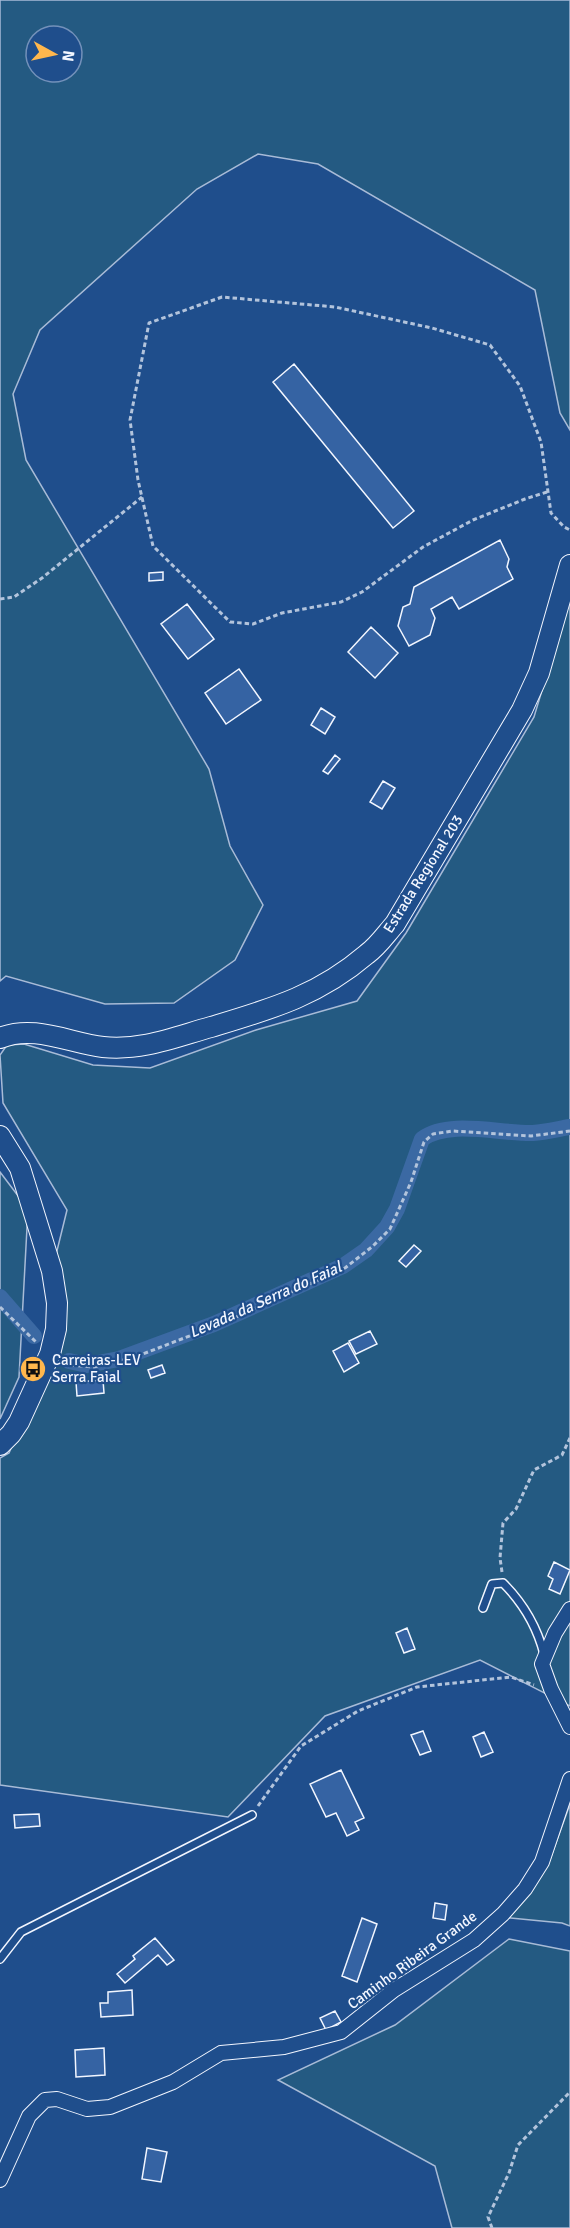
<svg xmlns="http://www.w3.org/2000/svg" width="570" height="2228" viewBox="0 0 570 2228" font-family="Signika,sans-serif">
	<rect width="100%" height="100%" fill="#1f4e8c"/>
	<!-- green -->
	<path fill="#245a82" stroke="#a8bbd7" stroke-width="1.5" fill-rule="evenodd" d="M0,0H570V430L560,413L535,290L318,164L258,154L197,189L40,330L13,394L26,460L209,769L230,846L263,905L235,960L174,1003L105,1004L6,976L0,981ZM36,36H72V72H36Z
		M570,597V1706L480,1660L325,1716L228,1817L0,1785V1458L9,1453L53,1352L52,1271L67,1210L3,1103L0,1055L7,1045L24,1044L93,1065L150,1068L256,1030L357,1001L406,933L534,717Z
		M0,1172L28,1209L19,1377L0,1419Z
		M570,1804V1926L562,1923L499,1917L548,1865Z
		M509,1939L570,1951V2228H452L435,2166L278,2080L395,2025Z"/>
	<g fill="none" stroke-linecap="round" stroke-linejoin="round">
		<!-- canal -->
		<path stroke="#3b69a3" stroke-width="16" d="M0,1297L34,1336
			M69,1361L87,1365L119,1359L214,1324L343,1266L366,1250L387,1227L397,1209L422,1139C448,1119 501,1134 533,1133C545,1132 558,1129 570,1127"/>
	</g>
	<!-- building -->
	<path fill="#3563a3" stroke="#f2f6ff" stroke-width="1.5" d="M294,364L414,511L393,528L273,382Z
		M500,540L509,559L507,567L513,579L459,609L452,597L431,609L435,618L430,635L409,646L398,626L403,607L410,604L414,587Z
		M163,572V580L149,581V573Z
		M187,604L214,639L188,659L161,624Z
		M371,627L398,653L375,678L348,652Z
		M239,669L261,700L226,724L205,693Z
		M321,708L335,717L325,734L311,725Z
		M335,755L340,759L328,774L323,771Z
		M383,781L395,788L382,809L370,802Z
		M414,1245L421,1251L406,1267L399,1261Z
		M370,1331L377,1344L356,1354L349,1341Z
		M348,1343L359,1363L344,1372L333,1351Z
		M162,1365L165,1373L151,1378L148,1370Z
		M103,1380L104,1393L77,1396L76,1382Z
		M554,1562L570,1570L560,1594L549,1589L553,1579L548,1576Z
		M407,1628L415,1649L404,1653L396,1633Z
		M423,1731L431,1751L420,1755L411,1735Z
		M484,1732L493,1752L481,1757L473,1737Z
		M341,1770L364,1818L355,1822L359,1830L347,1836L336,1813L326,1817L310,1784Z
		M39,1814L40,1826L15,1828L14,1815Z
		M435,1903L447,1905L445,1920L433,1918Z
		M362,1918L377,1924L357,1982L342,1976Z
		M155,1938L174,1960L167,1965L158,1955L125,1983L117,1974L135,1959L133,1956Z
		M132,1990L133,2015L101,2017L100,2003H108V1992Z
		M335,2011L341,2022L326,2030L320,2018Z
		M104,2048L105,2075L76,2077L75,2050Z
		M147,2148L167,2152L161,2182L142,2179Z"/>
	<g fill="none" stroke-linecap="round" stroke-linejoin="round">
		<!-- service casing -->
		<g stroke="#f2f6ff" stroke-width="10">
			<path id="service" d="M483,1608L492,1584L503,1583C523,1603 537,1627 544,1654
				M0,1959L21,1932L252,1815"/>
		</g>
		<!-- minor casing -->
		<g stroke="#f2f6ff" stroke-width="16">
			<path id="minor" d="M570,1609L555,1633L542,1664L551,1689L570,1727
				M0,2180L29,2116L45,2100L57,2099L87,2109L110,2107L173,2082L221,2053L284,2047L341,2032L394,1990L474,1940L503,1914L525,1889L542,1862L570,1779"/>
		</g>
		<!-- secondary casing -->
		<g stroke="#f2f6ff" stroke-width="22">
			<path id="secondary" d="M0,1038C34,1024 69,1043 103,1047C142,1051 175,1037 211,1027C271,1009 318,996 367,954C378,946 386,934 395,924L522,710L539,673L570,565
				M0,1136L20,1168L52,1271L57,1303L56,1329L50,1354L19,1422L11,1434L0,1445"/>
		</g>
		<!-- path -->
		<path stroke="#b3c4dc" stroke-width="3" stroke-dasharray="4.5 3" stroke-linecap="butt" d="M547,492L525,499L473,520L423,547L362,592L341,602L282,613L253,624L230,622L153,546L138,480L130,420L149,323L222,297L335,307L432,328L490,345L520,386L541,442L551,513L564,527L570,530
			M0,599L14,597L42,578L142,497
			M0,1307L37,1343
			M64,1362L69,1365L94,1367L135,1357L218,1325L345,1268L373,1246L390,1229L411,1182L424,1142L433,1134L452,1131L531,1136L570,1131
			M502,1572L500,1558L503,1523L516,1509L534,1470L562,1455L570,1438
			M258,1806L301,1746L358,1711L417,1687L511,1677L534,1685
			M492,2228L488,2217L509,2173L518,2145L570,2092"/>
		<!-- service -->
		<use href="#service" stroke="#1f4e8c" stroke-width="7"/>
		<!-- minor -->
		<use href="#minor" stroke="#1f4e8c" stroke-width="14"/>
		<!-- secondary -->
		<use href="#secondary" stroke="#1f4e8c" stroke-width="20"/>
	</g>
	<!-- icons -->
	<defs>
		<g id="bus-disc" transform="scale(1.35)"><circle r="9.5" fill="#ffb74d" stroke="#1f4e8c"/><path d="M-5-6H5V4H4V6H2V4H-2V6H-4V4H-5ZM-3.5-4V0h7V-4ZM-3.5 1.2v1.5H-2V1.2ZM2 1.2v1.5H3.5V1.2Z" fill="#111"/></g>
	</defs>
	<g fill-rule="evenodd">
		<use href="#bus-disc" x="33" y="1369"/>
	</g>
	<g text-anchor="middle" stroke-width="4.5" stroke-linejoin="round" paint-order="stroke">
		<!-- street labels -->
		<g font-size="15" fill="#f2f6ff" stroke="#1f4e8c">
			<text transform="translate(423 874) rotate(-58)" y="5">Estrada Regional 203</text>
			<text transform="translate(412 1960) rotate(-36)" y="5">Caminho Ribeira Grande</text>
		</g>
		<!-- poi labels -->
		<g font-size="15" fill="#f2f6ff" stroke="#1f4e8c" text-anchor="start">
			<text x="52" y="1365">Carreiras-LEV<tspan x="52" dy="17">Serra Faial</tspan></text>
		</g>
		<!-- water labels -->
		<g font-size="16" font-style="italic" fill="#f2f6ff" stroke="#1f4e8c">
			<text transform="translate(265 1299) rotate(-24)" y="6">Levada da Serra do Faial</text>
		</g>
	</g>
	<!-- north arrow -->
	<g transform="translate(54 54) rotate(98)"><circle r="28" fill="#1f4e8c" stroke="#7391ba" stroke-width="1.5"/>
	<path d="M0-4.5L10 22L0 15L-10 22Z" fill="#ffb74d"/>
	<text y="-9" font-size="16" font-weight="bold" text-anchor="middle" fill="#f2f6ff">N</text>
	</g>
</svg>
